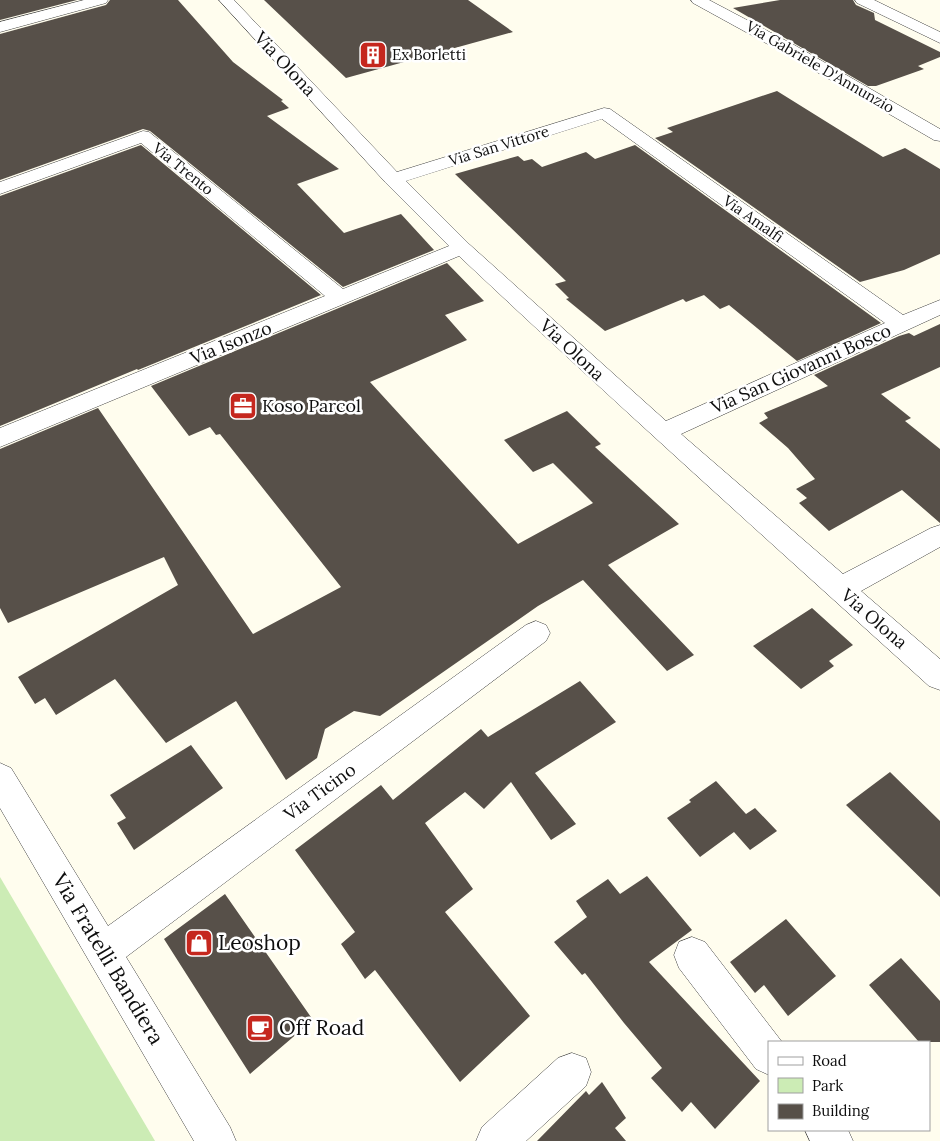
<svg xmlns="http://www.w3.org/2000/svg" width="940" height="1141" viewBox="0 0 940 1141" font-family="Lora,serif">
	<rect width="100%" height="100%" fill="#fffdee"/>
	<!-- green -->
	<path fill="#ccecb5" d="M0,877L155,1141H0Z"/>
	<!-- building -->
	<path fill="#575049" d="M0,0H77L0,20Z
		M110,0H178L233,62L283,100L281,101L289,108L267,116L339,169L297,184L344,233L401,214L434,250L343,287L150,131L143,129L0,180V34L106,5Z
		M264,0H468L513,32L346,78Z
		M780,0H853L856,5L874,13L875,20L940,52V57L918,66L924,69L876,86H868L733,8Z
		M777,91L883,157L905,148L940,169V254L904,270L860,282L655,138L673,132L667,128Z
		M141,145L321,295L138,370L137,369L0,426V196Z
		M635,145L881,323L797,361L729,305L720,309L704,295L686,302L683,299L605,331L566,299L569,298L555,284L566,281L455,174L518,156L524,161L532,159L542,167L586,152L595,159Z
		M447,263L484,301L445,315L467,340L370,382L518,544L593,503L553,463L533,472L504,440L567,411L601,444L595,447L679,524L608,565L694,655L667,671L583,580L538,606L380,716L354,711L325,729L317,758L286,780L236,701L166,743L115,679L56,715L45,698L35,704L18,677L178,585L164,557L8,623L0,608V449L98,408L253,634L341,587L220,434L216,435L210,427L189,436L151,386Z
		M940,324V367L881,394L911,418L905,421L940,449V523L902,490L829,531L799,503L807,498L796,489L815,479L788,448L759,423L768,418L764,413L828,386L814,375L899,336L909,333L914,336Z
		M812,608L853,645L829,661L834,666L801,689L753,646Z
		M580,681L616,722L535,773L576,824L551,840L511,782L484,809L465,792L425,823L473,889L445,912L530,1016L460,1082L375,970L365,979L341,944L355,932L295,850L381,785L393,800L481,729L488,737Z
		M191,745L223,788L134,850L117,823L126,818L110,795Z
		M890,772L940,821V897L846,805Z
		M716,781L746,814L755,808L777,831L750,850L734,832L700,857L667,818L691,802L689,800Z
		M647,876L692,930L649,962L760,1081L715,1129L691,1102L682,1112L651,1078L662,1068L624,1023L585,973L582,975L554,942L587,917L576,901L608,879L620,894Z
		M225,894L313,1020L250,1074L164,939Z
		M786,919L836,976L788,1016L764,985L755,993L730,962Z
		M901,958L940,1001V1042H919L869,985Z
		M602,1082L626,1118L615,1128L626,1141H537L586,1091L589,1095Z"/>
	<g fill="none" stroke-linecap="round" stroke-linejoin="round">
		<!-- minor casing -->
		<g stroke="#414141" stroke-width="1">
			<path id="minor" d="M84,0H108L106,3L0,32V22Z
				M219,0H234L397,172L604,108L610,109L903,315L940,300V315L681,434L843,574L931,528L940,525V547L861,591L940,659V690L929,686C772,544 614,402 459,256L0,447V428L325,296L141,143L0,194V182L143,131L149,132L343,289L449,246L386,183ZM602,119L885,323L666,421L469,244L406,181Z
				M691,0H709L796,46L940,129V141L934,140L784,53L693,3Z
				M855,0H874L940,32V43L857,3Z
				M536,621L546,625L550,633L546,641L126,957L230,1127L236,1141H194L0,808V763L11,768L108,926L526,625Z
				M692,937L705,942L782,1042H769V1075L756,1069L679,968L674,955L679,942Z
				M572,1053L586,1058L591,1072L586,1086L526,1141H476L482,1127L558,1058Z
				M805,1130H848L853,1141H810Z"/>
		</g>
		<!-- minor -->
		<use href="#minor" fill="#fff" fill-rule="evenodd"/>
	</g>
	<!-- icons -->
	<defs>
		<g id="building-square" transform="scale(1.4375)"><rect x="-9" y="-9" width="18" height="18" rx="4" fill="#c5271e" stroke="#fff"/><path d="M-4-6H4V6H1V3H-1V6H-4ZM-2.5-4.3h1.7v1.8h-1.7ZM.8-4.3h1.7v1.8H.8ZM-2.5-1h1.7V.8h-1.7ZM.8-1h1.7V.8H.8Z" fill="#fff"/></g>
		<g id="office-square" transform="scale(1.4375)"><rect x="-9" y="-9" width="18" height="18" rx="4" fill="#c5271e" stroke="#fff"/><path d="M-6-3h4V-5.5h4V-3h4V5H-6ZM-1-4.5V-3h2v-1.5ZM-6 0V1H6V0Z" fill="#fff"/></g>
		<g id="shop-square" transform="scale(1.4375)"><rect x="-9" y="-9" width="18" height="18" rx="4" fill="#c5271e" stroke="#fff"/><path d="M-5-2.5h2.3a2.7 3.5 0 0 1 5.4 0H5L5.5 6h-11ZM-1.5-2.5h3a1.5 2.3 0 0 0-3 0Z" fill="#fff"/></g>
		<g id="cafe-square" transform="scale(1.4375)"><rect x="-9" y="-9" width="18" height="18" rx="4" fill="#c5271e" stroke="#fff"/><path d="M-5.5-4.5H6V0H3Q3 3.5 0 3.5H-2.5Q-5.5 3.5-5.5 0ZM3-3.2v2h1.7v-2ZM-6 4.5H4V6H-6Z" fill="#fff"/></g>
	</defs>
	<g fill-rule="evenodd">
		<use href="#building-square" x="373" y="55"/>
		<use href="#office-square" x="243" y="406"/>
		<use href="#shop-square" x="199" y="943"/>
		<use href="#cafe-square" x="260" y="1028"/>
	</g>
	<g text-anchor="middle" stroke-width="5" stroke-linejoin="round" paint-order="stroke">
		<!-- far-poi labels -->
		<g font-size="15" fill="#0e0e0e" stroke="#fff" text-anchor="start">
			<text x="392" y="60">Ex Borletti</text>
		</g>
		<!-- far-street labels -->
		<g font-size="15" fill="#0e0e0e" stroke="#fff">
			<text transform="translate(820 67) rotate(30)" y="5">Via Gabriele D'Annunzio</text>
			<text transform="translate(499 146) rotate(-17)" y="5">Via San Vittore</text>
			<text transform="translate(183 169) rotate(39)" y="5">Via Trento</text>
			<text transform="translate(753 219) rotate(35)" y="5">Via Amalfi</text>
		</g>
		<!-- street labels -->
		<g font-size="18" fill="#0e0e0e" stroke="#fff">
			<text transform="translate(285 64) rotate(47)" y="6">Via Olona</text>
			<text transform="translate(231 343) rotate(-22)" y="6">Via Isonzo</text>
			<text transform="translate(572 350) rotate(43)" y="6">Via Olona</text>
			<text transform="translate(801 369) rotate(-24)" y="6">Via San Giovanni Bosco</text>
			<text transform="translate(874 619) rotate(41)" y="6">Via Olona</text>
			<text transform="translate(320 792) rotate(-36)" y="6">Via Ticino</text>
		</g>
		<!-- poi labels -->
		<g font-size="18" fill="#0e0e0e" stroke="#fff" text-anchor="start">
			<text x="262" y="412">Koso Parcol</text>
		</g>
		<!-- near-poi labels -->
		<g font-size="21" fill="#0e0e0e" stroke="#fff" text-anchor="start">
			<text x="218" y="950">Leoshop</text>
			<text x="279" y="1035">Off Road</text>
		</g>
		<!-- near-street labels -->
		<g font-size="21" fill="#0e0e0e" stroke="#fff">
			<text transform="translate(108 959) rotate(59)" y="7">Via Fratelli Bandiera</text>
		</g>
	</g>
	<!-- legend -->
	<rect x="768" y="1041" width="162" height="90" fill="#ffffff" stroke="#9f9f9f"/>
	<rect x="778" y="1057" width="25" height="8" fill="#ffffff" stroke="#9f9f9f"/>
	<text x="812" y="1066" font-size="15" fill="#0e0e0e">Road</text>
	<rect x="778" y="1078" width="25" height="15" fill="#ccecb5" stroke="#9f9f9f"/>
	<text x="812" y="1091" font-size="15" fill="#0e0e0e">Park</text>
	<rect x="778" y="1104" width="25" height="15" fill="#575049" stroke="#9f9f9f"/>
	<text x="812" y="1116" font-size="15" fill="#0e0e0e">Building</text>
</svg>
